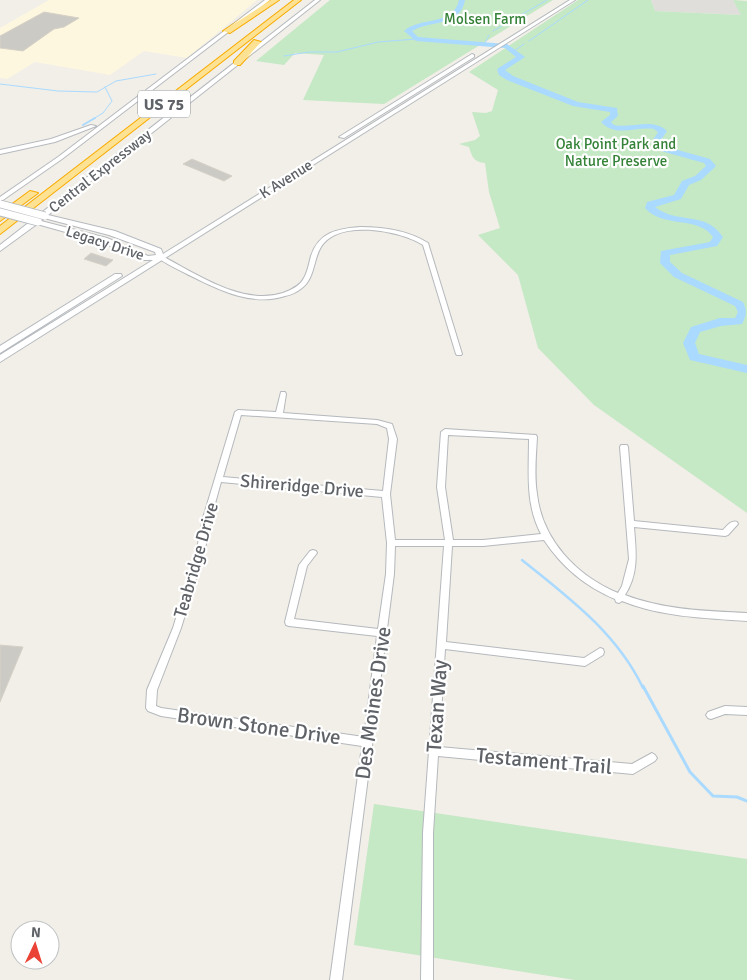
<svg xmlns="http://www.w3.org/2000/svg" width="747" height="980" viewBox="0 0 747 980" font-family="Signika,sans-serif">
	<rect width="100%" height="100%" fill="#f1efe8"/>
	<!-- commercial -->
	<path fill="#fef7e0" d="M49,0H257L187,58L144,51L110,75L35,62L7,79L0,78V28Z"/>
	<!-- industrial -->
	<path fill="#e0deda" d="M651,0H733L742,15L655,11Z"/>
	<!-- green -->
	<path fill="#c5e8c5" d="M330,0H553L384,104L303,100L324,55L295,53L284,65L256,61Z
		M578,0H651L655,11L741,15L733,0L747,1V513L594,405L538,348L518,275L478,235L500,228L489,192L485,163C474,162 472,157 469,147L459,144L475,140L480,136L472,112L486,113L492,111L498,90L469,72Z
		M374,804L747,859V980H575L354,945Z"/>
	<g fill="none" stroke-linecap="round" stroke-linejoin="round">
		<!-- stream-far3 -->
		<path stroke="#aadaff" stroke-width="1" d="M493,31L547,0
			M529,41L588,0
			M485,43L489,35
			M514,51L524,44
			M284,56L309,52H337L378,42L416,39
			M0,84L58,91L97,92L116,81L156,74
			M93,119L103,113L112,101L105,87"/>
		<!-- stream-far2 -->
		<path stroke="#aadaff" stroke-width="2" d="M83,125L95,118"/>
		<!-- stream-far1 -->
		<path stroke="#aadaff" stroke-width="2.5" d="M522,560C568,597 617,633 643,688"/>
		<!-- stream -->
		<path stroke="#aadaff" stroke-width="3" d="M643,686L690,772L713,796L737,797L747,801"/>
		<!-- river -->
		<path fill="#aadaff" fill-rule="evenodd" d="M459,0H465C460,27 431,20 412,31L418,37L507,44L525,57L505,70L513,76L578,102L617,108L618,116L611,122L614,125C632,129 652,117 667,131L661,140L667,147L710,159L716,166L714,168L701,180L689,185L681,199L655,207C678,225 705,210 723,237L717,246L670,255V262L682,273L743,302C747,310 747,315 742,324L721,326L700,332L695,343L699,354L747,365V373L690,360L683,343L691,327L720,318H735L738,312L735,306L674,277L660,263L661,251L710,242L713,237C698,215 663,229 645,208L647,202L674,195L682,181L695,176L706,166L704,163L661,151L653,140L658,132L654,129C635,126 616,138 601,122L610,115V112L573,106L507,80L499,75L497,69L516,57L505,48L416,41L404,31C420,16 453,27 459,0Z"/>
	</g>
	<!-- building -->
	<path fill="#cccac5" stroke="#d6d1c6" d="M44,12L79,18L64,27L54,29L23,51L0,48V36Z
		M192,159L232,176L224,181L183,164Z
		M91,253L106,258L113,260L106,266L84,259Z
		M0,645L23,647L0,702Z"/>
	<g fill="none" stroke-linecap="round" stroke-linejoin="round">
		<!-- street casing -->
		<g stroke="#b5b8bc" stroke-width="2">
			<path id="street" d="M360,227C384,227 407,230 428,243L462,354L461,355H457L456,354L423,245C400,230 338,219 321,247C313,260 315,278 302,288C297,292 291,295 285,296C251,307 217,289 187,274C177,269 166,264 157,257L160,255L162,256C197,274 242,306 283,293C291,290 300,286 304,278C308,271 309,263 311,256C319,232 337,229 360,227Z
				M281,392H285L286,394L283,413L377,420L392,424L397,439L390,494L395,540H445L437,487L441,432L445,429L536,435L537,437C536,456 534,475 537,494C542,540 577,576 618,593L622,586L629,559L620,447L621,445H627L628,447L634,521L723,530C727,526 731,520 737,522L738,524L728,535L725,536L634,527C636,552 639,573 625,595C664,610 707,611 747,613V621C705,618 661,617 622,601L619,603L616,602L615,599C586,587 561,566 544,540L483,546H452L446,642L584,658L600,648L603,649L604,652L603,655L585,666L445,649L439,747L632,764L652,753L655,755L657,758L655,761L633,774L438,756L433,833V980H421L423,833L444,546H395L394,574L342,980H330L362,746L161,716L148,711L146,708L147,690L173,628L197,549L203,518L235,412L238,410L276,412ZM241,415L377,424L387,428L389,439L383,491L223,477ZM448,435L529,439C529,472 525,504 541,534L483,540H453L445,487ZM221,482L382,497L387,543L386,574L378,629L294,619L307,566L317,553L316,551L313,550L310,551L299,565L285,622L286,625L289,626L377,636L364,737L161,708L156,706L157,690L181,628L205,549L211,518Z
				M725,706L747,707V715L725,714L711,719L708,718L706,715L708,712Z"/>
		</g>
		<!-- secondary casing -->
		<g stroke="#b6babf" stroke-width="2">
			<path id="secondary" d="M265,0H270L62,159L0,202V197L58,157Z
				M315,0H320L48,215L115,231L161,249L163,254L570,0H575L0,362V355L153,260H144L101,242L37,224L0,251V245ZM44,218L109,235L155,252L156,255L148,256L107,238L41,221Z
				M472,54L474,55V57L344,138L339,137Z
				M91,125L96,126L55,142L0,154V150L51,139Z
				M115,274H121L122,276L0,353V346Z"/>
		</g>
		<!-- highway casing -->
		<g stroke="#f9ab00" stroke-width="2">
			<path id="highway" d="M271,0H279L230,33L223,31Z
				M294,0H301L0,234V226Z
				M254,40L261,42L240,65H234V61Z
				M30,191L38,193L0,221V213Z"/>
		</g>
		<!-- street -->
		<use href="#street" fill="#fff" fill-rule="evenodd"/>
		<!-- secondary -->
		<use href="#secondary" fill="#fff" fill-rule="evenodd"/>
		<!-- highway -->
		<use href="#highway" fill="#fde293" fill-rule="evenodd"/>
		<!-- secondary-bridge casing -->
		<g stroke="#b6babf" stroke-width="9" stroke-linecap="butt">
			<path id="secondary-bridge" d="M0,204L45,216
				M0,212L38,222"/>
		</g>
		<!-- secondary-bridge -->
		<use href="#secondary-bridge" stroke="#fff" stroke-width="7"/>
	</g>
	<g text-anchor="middle" stroke-width="4.5" stroke-linejoin="round" paint-order="stroke">
		<!-- far-park labels -->
		<g font-size="15" fill="#348238" stroke="#fff">
			<text x="485" y="24">Molsen Farm</text>
			<text x="616" y="149">Oak Point Park and<tspan x="616" dy="17">Nature Preserve</tspan></text>
		</g>
		<!-- far-street labels -->
		<g font-size="15" fill="#5f6368" stroke="#fff">
			<text transform="translate(100 171) rotate(-38)" y="5">Central Expressway</text>
			<text transform="translate(286 179) rotate(-32)" y="5">K Avenue</text>
			<text transform="translate(105 243) rotate(18)" y="5">Legacy Drive</text>
		</g>
		<!-- shield labels -->
		<rect fill="#fff" stroke="#8f9295" stroke-width="1" x="138" y="90.5" width="52" height="27" rx="4"/>
		<g font-size="16" font-weight="bold" fill="#5f6368">
			<text x="164" y="110">US 75</text>
		</g>
		<!-- street labels -->
		<g font-size="18" fill="#5f6368" stroke="#fff">
			<text transform="translate(302 486) rotate(5)" y="6">Shireridge Drive</text>
			<text transform="translate(196 560) rotate(-74)" y="6">Teabridge Drive</text>
		</g>
		<!-- near-street labels -->
		<g font-size="21" fill="#5f6368" stroke="#fff">
			<text transform="translate(373 703) rotate(-82)" y="7">Des Moines Drive</text>
			<text transform="translate(437 706) rotate(-86)" y="7">Texan Way</text>
			<text transform="translate(259 726) rotate(8)" y="7">Brown Stone Drive</text>
			<text transform="translate(544 761) rotate(5)" y="7">Testament Trail</text>
		</g>
	</g>
	<!-- north arrow -->
	<g transform="translate(35 945) rotate(4)"><circle r="24" fill="#ffffff" stroke="#bfc1c3"/>
	<path d="M0-4L9 19L0 12L-9 19Z" fill="#ea4335"/>
	<text y="-8" font-size="14" font-weight="bold" text-anchor="middle" fill="#5f6368">N</text>
	</g>
</svg>
